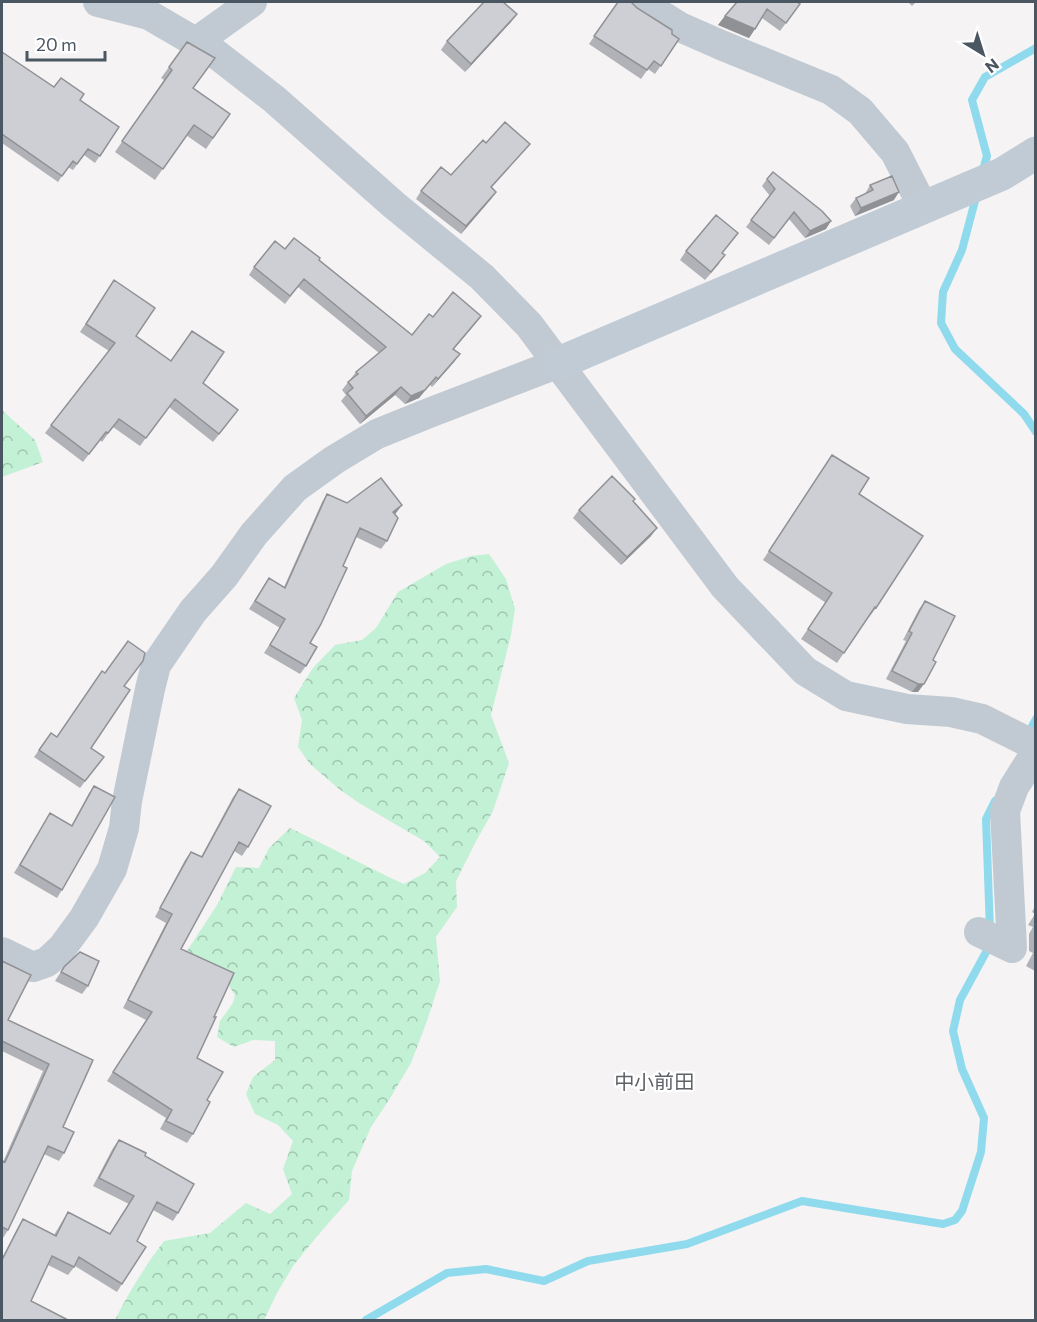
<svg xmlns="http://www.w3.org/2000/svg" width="1037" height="1322" viewBox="0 0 1037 1322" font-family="Commissioner,'Noto Sans JP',sans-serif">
	<defs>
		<pattern id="forest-crowns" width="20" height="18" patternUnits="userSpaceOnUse" patternTransform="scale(1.5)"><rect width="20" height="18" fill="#c3f1d5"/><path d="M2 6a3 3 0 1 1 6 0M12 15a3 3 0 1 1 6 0" fill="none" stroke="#a0c6b0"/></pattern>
	</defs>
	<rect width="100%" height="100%" fill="#f5f3f3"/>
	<!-- forest -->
	<path fill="url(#forest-crowns)" d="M2,410L35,440L43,462L2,477Z
		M489,554L506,579L515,609L511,635L491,715L509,763L493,811L475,843L456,881L457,907L436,937L440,981L427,1021L411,1063L389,1100L371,1127L352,1171L349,1200L318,1235L293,1266L277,1293L264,1320H115C129,1292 145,1266 164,1241L210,1233L246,1203L270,1214L292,1194L283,1169L293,1141L278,1125L255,1114L246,1094L253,1077L275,1060V1041L253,1040L234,1047L217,1037L220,1021L233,1003L235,995L219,971L200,968L187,951L217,905L236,867L259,868L269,848L290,828C329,846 366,867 404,884L425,873L440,857L424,841L359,803L339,789L310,764L298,747L302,720L294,698L313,668L335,645L362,640L376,628L398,592L446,564L471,556Z"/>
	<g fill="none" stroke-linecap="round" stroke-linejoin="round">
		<!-- stream -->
		<path stroke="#90daee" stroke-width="8" d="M982,173L987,156L972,100L985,77L1036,48
			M976,197L962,250L943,292L941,323L955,349L1024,414L1036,432
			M1028,734L1036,719
			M990,931L986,819L995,801
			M366,1320L447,1273L486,1269L544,1281L588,1261L687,1244L802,1201L943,1224L955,1220L962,1211L981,1152L984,1118L962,1069L953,1031L960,1000L991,943"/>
		<!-- street -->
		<path stroke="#c1cad2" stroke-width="30" d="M98,2L149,15L216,54L274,99L394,205L482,277L529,325L725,587L805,671L846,696L907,709L951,712L982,719L1036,746
			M640,2L680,27L721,45L831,90L860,111L895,152L923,207
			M196,42L252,2
			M979,932L1012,948L1005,811L1014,787L1036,752
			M2,952L33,967L47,962L62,948L84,918L112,869L124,828L127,801L150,689L156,665L193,611L224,576L254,534L295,488L334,460L377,434L429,413L559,363"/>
		<!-- secondary -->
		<path stroke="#c1cbd6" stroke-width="33" d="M559,363L1002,174L1036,153"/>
	</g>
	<!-- wall -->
	<path fill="#b0b2b7" d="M618,2L637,8L679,39L655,74L648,69L641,79L589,44Z
		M908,2H916L912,6Z
		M800,4L780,31L762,18L749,38L718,25L725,16Z
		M511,22L465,72L441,50L447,41Z
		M187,42L193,88L230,114L206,149L186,135L155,180L115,152L164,80L161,78Z
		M2,52L54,87L80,100L119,127L95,163L84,155L73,170L68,167L58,182L2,143Z
		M486,143L530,144L524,151L492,187L496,192L491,199L461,234L416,199L421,191L451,175Z
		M767,179L826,229L805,238L789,219L769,245L746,227L770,196L762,186Z
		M870,185L894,200L855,216L850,206L856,198L865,194Z
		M732,241L722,253L719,264L705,280L680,260L686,251Z
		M285,249L319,260L412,335L433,317L475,324L454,349L460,354L454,362L432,387L430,385L419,398L405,404L395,395L360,424L341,401L346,395L342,390L356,372L379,353L298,287L285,304L249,275L254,267Z
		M114,280L136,336L203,383L232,418L213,442L169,407L140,446L113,427L102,442L100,440L83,462L45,433L109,351L80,332Z
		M826,464L859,494L876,608L869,617H868L837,663L801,639L826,603L763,560Z
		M327,494L347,503L402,505L395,514L387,541L381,549L356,537L343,566L310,643L306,666L300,674L264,653L280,628L249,609L269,578L284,587L322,502Z
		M633,502L651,536L621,565L573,518L579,510Z
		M925,601L933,660L918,692H912L886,679L906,641L903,640L919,609Z
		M125,686L91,748L104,757L80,788L34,757L51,733L57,737Z
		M94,786L62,890L57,898L14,873L50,813L71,826L89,793Z
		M239,789L248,847L242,856L234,851L181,949L214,1017L197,1058L207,1100L193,1134L187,1143L160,1129L166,1118L107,1081L146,1020L123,1008L166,923L155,917L185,860L191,852L201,857L233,797Z
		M1035,906V971L1026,966L1033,953L1029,951V934L1033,927L1028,925L1035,914L1032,912Z
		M2,961L8,1020L93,1060L63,1127L64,1153L59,1161L44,1154L8,1230L3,1238L2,1237V1161L3,1162L43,1071L2,1051Z
		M64,967L88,986L82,994L55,981Z
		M119,1140L145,1156L178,1213L173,1221L153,1210L137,1241L122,1284L117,1292L75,1266L68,1275L48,1265L31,1301L2,1320V1258L18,1227L23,1219L54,1235L63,1220L68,1212L110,1234L129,1204L93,1186L113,1148Z"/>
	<!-- shaded-wall -->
	<path fill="#909195" d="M517,14L511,22L465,72L471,64Z
		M725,16L755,29L749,38L718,25Z
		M496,192L491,199L461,234L466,226Z
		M899,192L894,200L855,216L861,208Z
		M831,221L826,229L805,238L810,231Z
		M481,316L475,324L447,357L453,349Z
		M460,354L454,362L432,387L438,379Z
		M436,377L419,398L405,404L411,396Z
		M401,387L395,395L360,424L366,416Z
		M402,505L396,513L387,520L393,512Z
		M657,528L651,536L621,565L627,557Z
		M918,684H924L918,692H912Z"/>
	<!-- building -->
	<path fill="#cdcfd5" stroke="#909195" stroke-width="1.5" d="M484,2H503L517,14L471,64L447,41Z
		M618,2H631L637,8L672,30V34L679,39L661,66L654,61L647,70L594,36Z
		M737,2H797L800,4L786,23L767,9L755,29L725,16Z
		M187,42L215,58L193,88L230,114L213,138L194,125L163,169L122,141L172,70L169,67Z
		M2,52L54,87L61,78L84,94L80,100L119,127L100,156L88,149L77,164L73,161L62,176L2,134Z
		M505,122L530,144L491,187L496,192L466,226L421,191L441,167L451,175L483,140L486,143Z
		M773,172L822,211L831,221L810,231L794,212L774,238L751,220L775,189L767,179Z
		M892,176L899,192L861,208L856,198L873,190L870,185Z
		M716,215L738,233L722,253L725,255L711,272L686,251Z
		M294,238L320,258L319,260L412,335L429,314L433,317L453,292L481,316L453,349L460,354L438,379L436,377L425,390L411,396L401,387L366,416L347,393L353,388L348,382L358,374L356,372L386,347L304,279L290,296L254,267L275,241L285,249Z
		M114,280L155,308L136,336L171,361L192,331L224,352L203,383L238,410L219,434L175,399L146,438L119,419L108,433L106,432L89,454L51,425L115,343L86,324Z
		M832,455L869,478L859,494L923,536L876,608L875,607L844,653L808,629L832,593L769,551Z
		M612,476L635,499L633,501L657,528L627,557L579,510Z
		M381,478L402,505L393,512L398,518L387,541L360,528L343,566L347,568L321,624L310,643L317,647L306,666L270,645L285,619L255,601L269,578L285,588L327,494L347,503Z
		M925,601L955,616L933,660L936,662L924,684H918L892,671L912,633L909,631Z
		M128,641L145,653L143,661L124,686L130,690L91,748L104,757L85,781L39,750L51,733L57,737L102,671L105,673Z
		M94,786L115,797L62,890L20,865L50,813L72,826Z
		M239,789L271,806L248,847L239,842L181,949L234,973L214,1017H216L197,1058L223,1072L207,1100L210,1102L193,1134L166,1121L172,1110L113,1072L152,1012L128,1000L172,914L160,908L191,852L202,857Z
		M80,952L99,961L88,986L61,972L64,967Z
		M2,961L31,975L8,1020L93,1060L63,1127L74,1132L64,1153L48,1146L8,1230L2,1227V1161L5,1162L49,1064L2,1041Z
		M119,1140L146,1153L145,1156L194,1184L178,1213L157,1202L137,1241L146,1247L122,1284L79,1257L74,1267L52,1256L31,1301L68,1320H2V1260L23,1219L56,1236L68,1212L110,1234L134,1196L99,1178Z"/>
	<g text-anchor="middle" stroke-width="4.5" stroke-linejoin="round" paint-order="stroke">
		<!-- neighbourhood labels -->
		<g font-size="20" fill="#5f6368" stroke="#fff">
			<text x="654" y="1089">中小前田</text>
		</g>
	</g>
	<!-- border -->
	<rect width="1037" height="1322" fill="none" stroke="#4a5661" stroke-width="6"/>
	<!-- north arrow -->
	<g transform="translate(983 54) rotate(142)" stroke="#ffffff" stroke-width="4.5" paint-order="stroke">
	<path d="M0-4.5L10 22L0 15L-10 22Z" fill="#4a5661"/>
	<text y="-9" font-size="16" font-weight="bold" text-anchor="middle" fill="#4a5661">N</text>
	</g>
	<!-- scale -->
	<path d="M27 51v9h78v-9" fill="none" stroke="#4a5661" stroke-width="3"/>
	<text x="36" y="51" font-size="18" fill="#4a5661" stroke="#ffffff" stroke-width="4.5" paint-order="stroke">20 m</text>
</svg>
